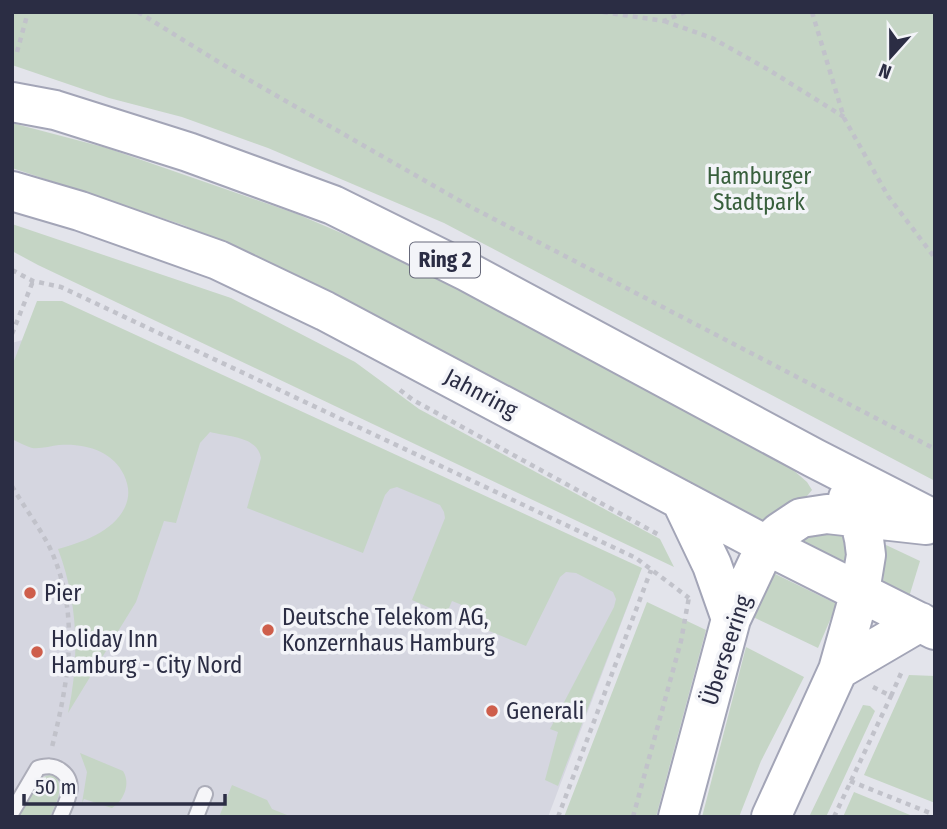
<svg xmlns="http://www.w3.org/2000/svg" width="947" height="829" viewBox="0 0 947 829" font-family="'Fira Sans Condensed',sans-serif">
	<rect width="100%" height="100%" fill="#e3e4eb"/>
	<!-- built -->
	<path fill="#d5d6e0" d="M26,339L639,576L548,817H12V343Z"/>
	<!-- green -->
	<path fill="#c5d5c5" d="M12,12H935V481L444,223L268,148L182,117L109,98L12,65Z
		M12,123L107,148L297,214L402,259L784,462L807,482L812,490L807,496L783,505L765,523L319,286L183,225L12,168Z
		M12,224L231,298L355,362L419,409L660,539L674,567L38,265L12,251Z
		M37,301H62L642,568L558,786L545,780L558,732L550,729L614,607L616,599L613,592L576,573L566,572L560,577L526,646L477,626L482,613L452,601L446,615L412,600L445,518L444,512L440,505L397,487L390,489L385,495L363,553L247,508L261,458C257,436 229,437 210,432L200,443L176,523L164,521L136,602L68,713C80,658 78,602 58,549C83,542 113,532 125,507C130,496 129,486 124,475C113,451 85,443 59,445C51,446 41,449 32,448C26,446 18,442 12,439V366Z
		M816,532L843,533L847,546L845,564L801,542L804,534Z
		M886,545L920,561L909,597L883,583Z
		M769,571L837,604L818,648L753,617L757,599Z
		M647,602L706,630L656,817H564Z
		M746,647L804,677L761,761L739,817H702Z
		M909,675L935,676V803L864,775Z
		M863,705L870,706L875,711L826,817H809Z
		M80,753L123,771C131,783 124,801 112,808L84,799L82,803L87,772Z
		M49,775L56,776C64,791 56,803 50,817H19C23,802 33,779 49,775Z
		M232,785L267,800L272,809L292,817H219Z
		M854,792L915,817H843Z"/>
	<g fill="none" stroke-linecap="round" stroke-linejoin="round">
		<!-- lane casing -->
		<g stroke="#acadb9" stroke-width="18">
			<path id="lane" d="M12,812L38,768C47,766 53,765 60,770C78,782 67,801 60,817
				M196,817L205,794"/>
		</g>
		<!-- primary casing -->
		<g stroke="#a3a5b7" stroke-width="42">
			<path id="primary" d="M12,102L55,110L188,152L333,205L468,272L814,458L935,520
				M12,191L80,211L218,260L325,311L766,545L935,630
				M681,500L712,565L731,619
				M838,670L920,622
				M678,817L731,619L766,545L780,532L801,518L827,514L926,525
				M771,817L838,670L860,592L866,555L864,539L859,517L848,498"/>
		</g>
		<!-- path -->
		<path stroke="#c1c2ca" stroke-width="4.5" stroke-dasharray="5 5" stroke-linecap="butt" d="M138,12L230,69L469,206L935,449
			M603,12L664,21L685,12
			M812,12L844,118L888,196L935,258
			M664,21L712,38L769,70L844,117
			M17,52L28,12
			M12,270L33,281L61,287L636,558L689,598
			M12,334L33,281
			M400,390L413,400L661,536
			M12,486C24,507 38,525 49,546C81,613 69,679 52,747
			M873,687L891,696L902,671
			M850,781L935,815
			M558,817L651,570
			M633,817L681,641L689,597
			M834,817L891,696"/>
		<!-- lane -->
		<use href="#lane" stroke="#f6f6f9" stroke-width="14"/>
		<!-- primary -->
		<use href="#primary" stroke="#fff" stroke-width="38"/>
	</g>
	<!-- markers -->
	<g fill="#ce5e4b" stroke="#f3f4f8" stroke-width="2.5">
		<circle cx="30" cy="593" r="7"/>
		<circle cx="268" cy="630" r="7"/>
		<circle cx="37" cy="652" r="7"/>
		<circle cx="492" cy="711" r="7"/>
	</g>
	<g text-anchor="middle" stroke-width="7" stroke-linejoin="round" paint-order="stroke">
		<!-- shield labels -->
		<rect fill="#f3f4f8" stroke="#67697a" stroke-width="2" x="410" y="242.5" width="70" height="35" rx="5"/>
		<g font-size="21" font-weight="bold" fill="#2b2d44">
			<text x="445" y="267">Ring 2</text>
		</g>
		<!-- park labels -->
		<g font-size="23" fill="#385f3c" stroke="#f3f4f8">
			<text x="759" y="184">Hamburger<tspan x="759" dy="26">Stadtpark</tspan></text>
		</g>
		<!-- street labels -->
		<g font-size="23" fill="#2b2d44" stroke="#f3f4f8">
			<text transform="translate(481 393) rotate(28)" y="8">Jahnring</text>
			<text transform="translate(726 650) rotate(-72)" y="8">Überseering</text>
		</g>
		<!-- poi labels -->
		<g font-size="23" fill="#2b2d44" stroke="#f3f4f8" text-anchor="start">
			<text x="44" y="601">Pier</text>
			<text x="282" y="625">Deutsche Telekom AG,<tspan x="282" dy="26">Konzernhaus Hamburg</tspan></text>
			<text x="51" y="647">Holiday Inn<tspan x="51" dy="26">Hamburg - City Nord</tspan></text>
			<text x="506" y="719">Generali</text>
		</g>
	</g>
	<!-- border -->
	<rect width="947" height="829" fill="none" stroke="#2b2d44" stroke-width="28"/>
	<!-- north arrow -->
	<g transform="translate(891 56) rotate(201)" stroke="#f3f4f8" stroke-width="5" paint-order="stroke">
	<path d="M0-5L12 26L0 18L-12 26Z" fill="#2b2d44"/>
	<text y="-10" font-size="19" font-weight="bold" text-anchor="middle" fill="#2b2d44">N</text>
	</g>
	<!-- scale -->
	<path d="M24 794v10h201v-10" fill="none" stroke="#2b2d44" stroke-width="3.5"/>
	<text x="35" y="794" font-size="21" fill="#2b2d44" stroke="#f3f4f8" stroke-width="5" paint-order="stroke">50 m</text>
</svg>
